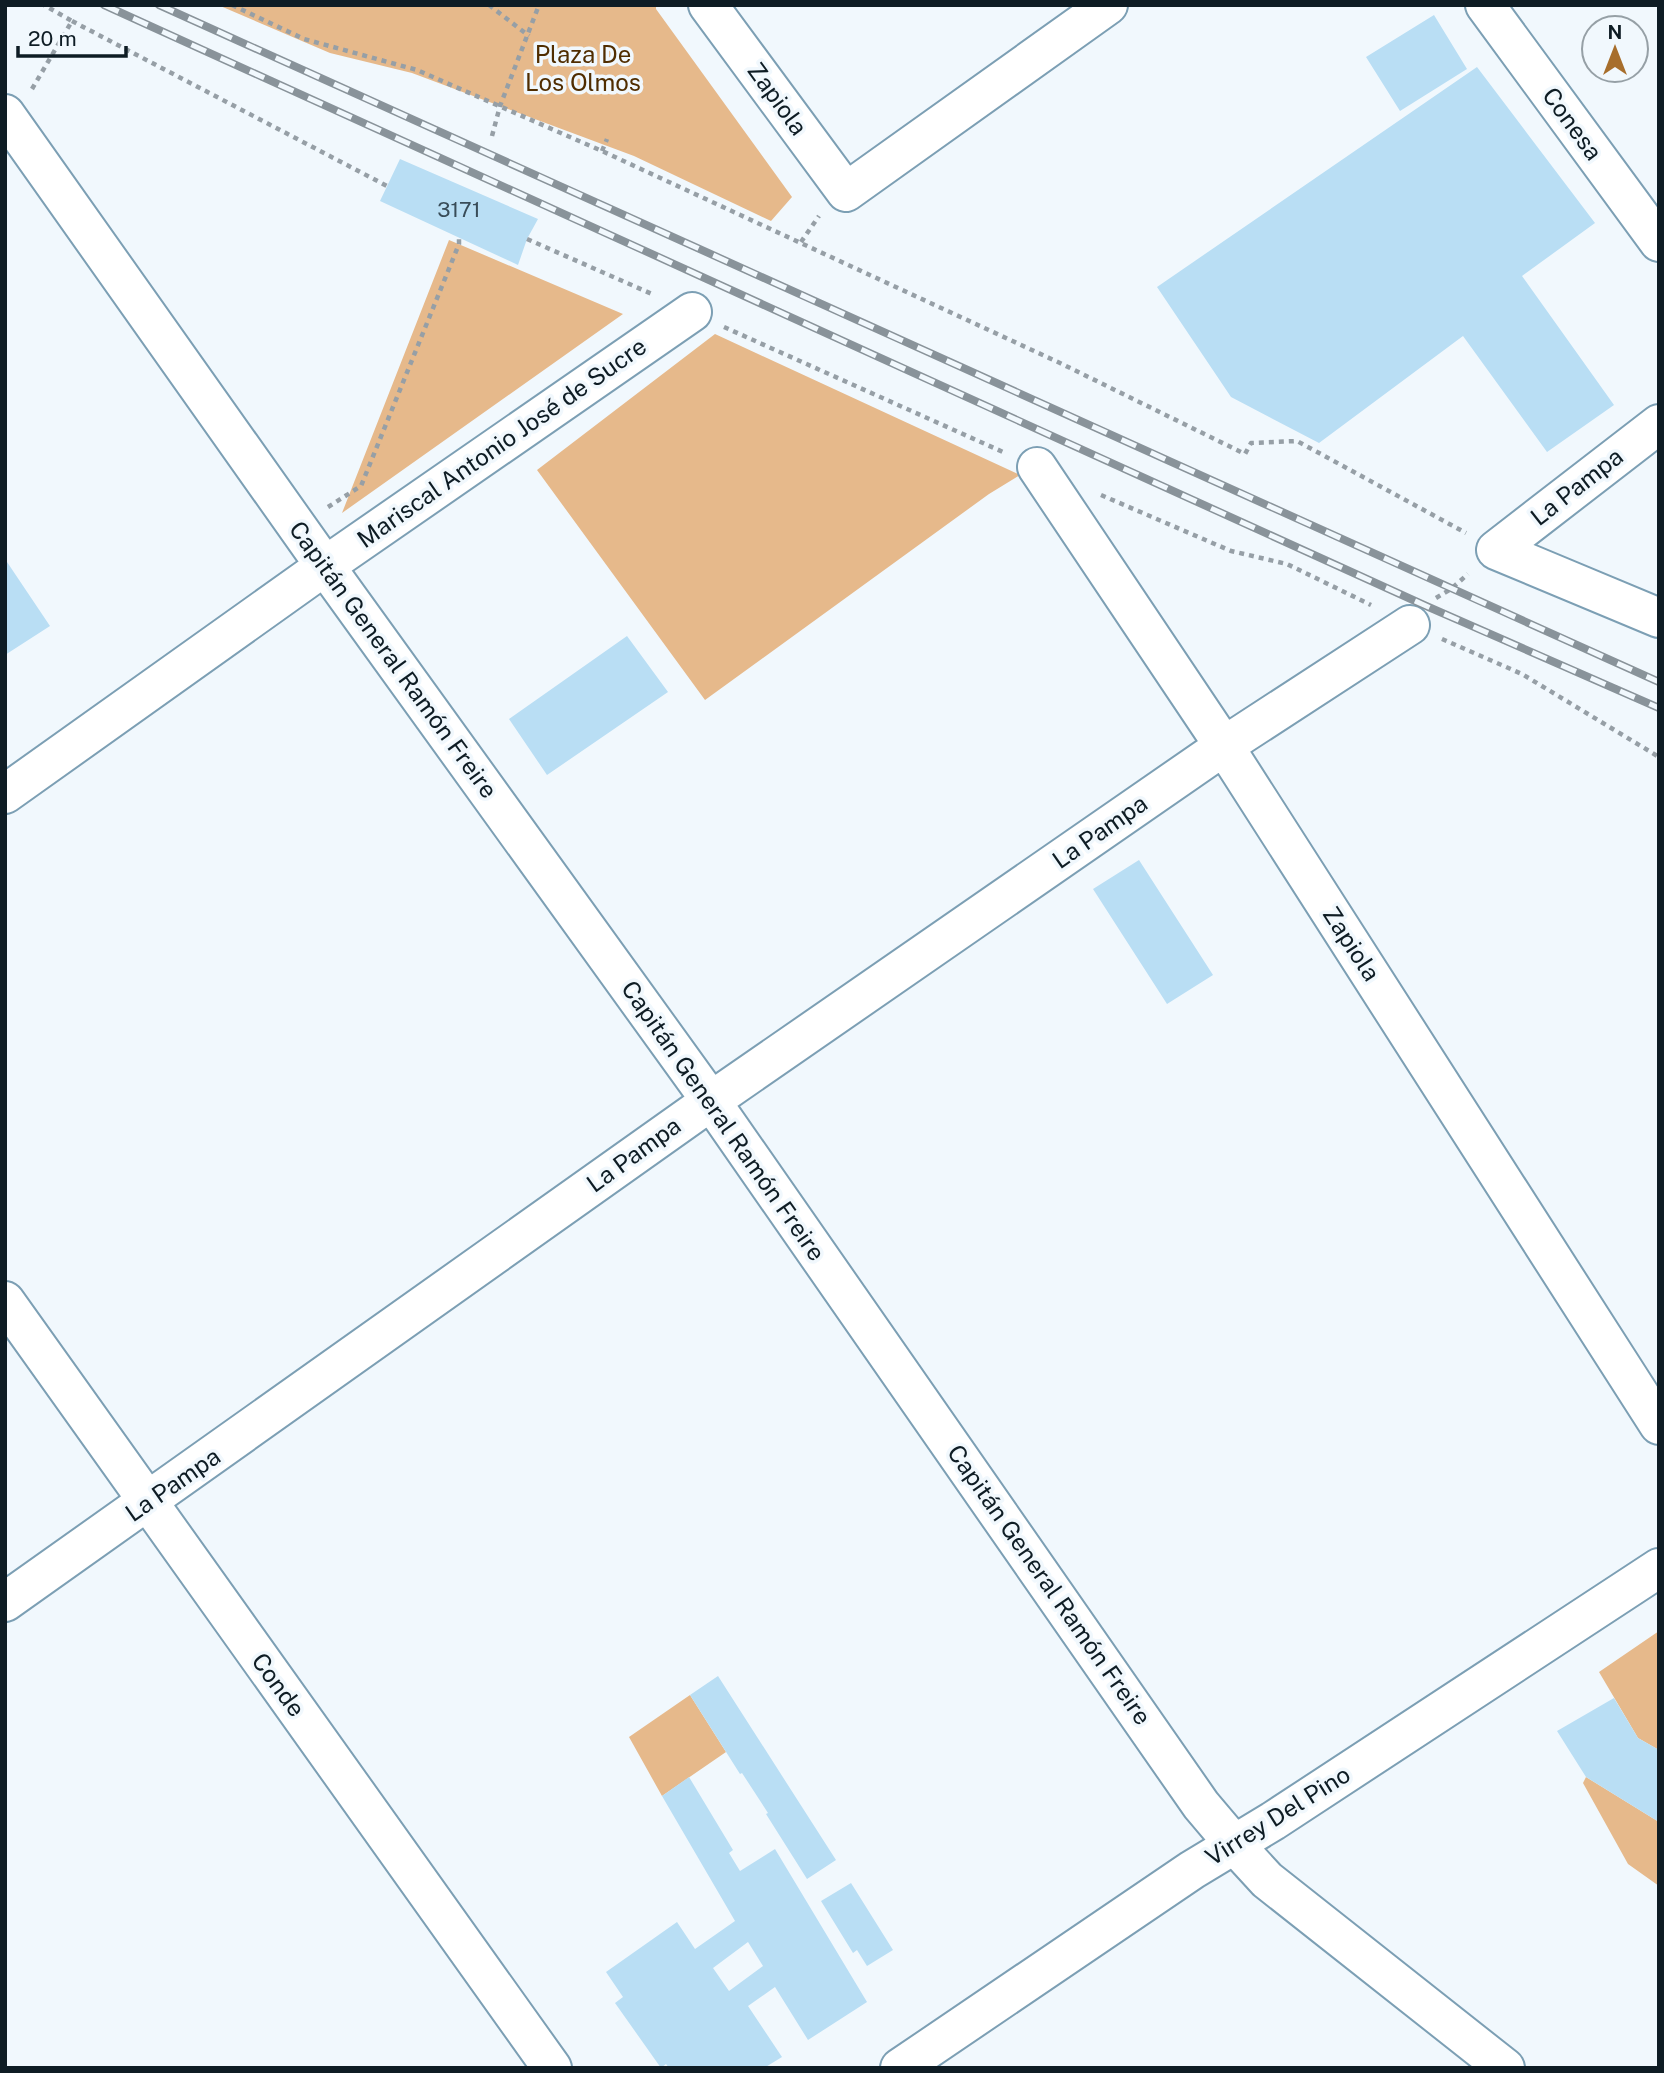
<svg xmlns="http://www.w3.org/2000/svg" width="1664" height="2073" viewBox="0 0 1664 2073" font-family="'Public Sans',sans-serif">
	<rect width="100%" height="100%" fill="#f1f8fd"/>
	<!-- green -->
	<path fill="#e6b98b" d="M218,5H656V9L792,197L771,221L634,156L412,73L330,53Z
		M449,240L623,314L342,513Z
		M715,334L1020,475L989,494L705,700L537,470Z
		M1659,1631V1750L1638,1738L1599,1672Z
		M690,1695L726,1752L662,1796L629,1737Z
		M1586,1777L1659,1822V1886L1628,1864L1583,1783Z"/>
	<!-- building -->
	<path fill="#b9def4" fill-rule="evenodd" d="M1434,15L1467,69L1400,111L1366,57Z
		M1477,67L1595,223L1522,276L1614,405L1547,452L1463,336L1319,443L1231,397L1157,287Z
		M400,159L538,219L527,239L518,265L380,201Z
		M5,559L50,626L5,655Z
		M627,636L668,692L547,775L509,719Z
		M1139,860L1213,975L1167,1004L1093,889Z
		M718,1676L836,1860L807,1879L766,1814L768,1813L742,1773L740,1774L690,1695Z
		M1614,1698L1638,1738L1659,1750V1822L1586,1777L1557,1731Z
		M689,1777L733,1850L729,1853L740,1871L775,1849L867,2002L808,2040L775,1987L748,2006L782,2057L764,2068H669L666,2064L661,2068L615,2003L623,1997L606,1972L677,1922L695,1949L735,1921L662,1796ZM748,1942L763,1966L729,1991L713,1968Z
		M851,1883L893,1950L867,1966L857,1950L853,1953L821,1901Z"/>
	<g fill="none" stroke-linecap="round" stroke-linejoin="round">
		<!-- minor casing -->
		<g stroke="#7c9fb4" stroke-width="42">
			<path id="minor" d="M708,5L846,192L1108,5
				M1485,5L1659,242
				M5,114L325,566L711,1101L1201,1805L1234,1844L1267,1880L1505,2068
				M1659,424L1496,550L1659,618
				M1037,467L1224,746L1659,1425
				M5,794L325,566L692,312
				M5,1301L552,2068
				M5,1602L711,1101L1224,746L1410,625
				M900,2068L1192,1870L1273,1821L1659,1568"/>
		</g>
		<!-- path -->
		<path stroke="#969fa6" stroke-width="4.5" stroke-dasharray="5 5" stroke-linecap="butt" d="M232,5L304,39L417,70L602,151L1060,363L1245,454L1251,443L1297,441L1466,533
			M489,5L529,36
			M72,21L387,186
			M32,89L72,21L44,5
			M492,136L500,106L539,5
			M602,151L607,139
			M527,239L652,294
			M801,242L819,216
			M724,327L1003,452
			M1101,495L1231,551L1287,564L1371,605
			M328,507L361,486L459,244V237
			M1436,598L1451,589L1468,574
			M1442,639L1522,674L1659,757"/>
		<!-- minor -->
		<use href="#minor" stroke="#fff" stroke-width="38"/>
		<!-- rail casing -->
		<g stroke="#89939a" stroke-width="8">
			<path id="rail" d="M104,5L1424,605L1659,708
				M159,5L1659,682"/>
		</g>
		<!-- rail -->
		<use href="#rail" stroke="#f1f8fd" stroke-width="5" stroke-dasharray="16" stroke-linecap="butt"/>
	</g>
	<g text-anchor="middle" stroke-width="7" stroke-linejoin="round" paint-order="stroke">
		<!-- number labels -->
		<g font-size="21" fill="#394c58">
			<text x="459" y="217">3171</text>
		</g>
		<!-- park labels -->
		<g font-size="24" fill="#502d00" stroke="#f1f8fd">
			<text x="583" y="63">Plaza De<tspan x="583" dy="28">Los Olmos</tspan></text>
		</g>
		<!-- street labels -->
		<g font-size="24" fill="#0e1c24" stroke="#f1f8fd">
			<text transform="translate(777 99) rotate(54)" y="8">Zapiola</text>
			<text transform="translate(1572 124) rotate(54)" y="8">Conesa</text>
			<text transform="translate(502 443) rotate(-35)" y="8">Mariscal Antonio José de Sucre</text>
			<text transform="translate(1577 487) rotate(-38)" y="8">La Pampa</text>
			<text transform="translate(393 660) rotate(54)" y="8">Capitán General Ramón Freire</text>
			<text transform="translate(1100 832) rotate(-35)" y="8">La Pampa</text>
			<text transform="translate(1351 944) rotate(57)" y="8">Zapiola</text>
			<text transform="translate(723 1121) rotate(55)" y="8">Capitán General Ramón Freire</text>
			<text transform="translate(634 1155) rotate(-36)" y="8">La Pampa</text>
			<text transform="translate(173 1485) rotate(-35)" y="8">La Pampa</text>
			<text transform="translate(1049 1585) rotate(55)" y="8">Capitán General Ramón Freire</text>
			<text transform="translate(278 1685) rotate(54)" y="8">Conde</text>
			<text transform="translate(1278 1816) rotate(-32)" y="8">Virrey Del Pino</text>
		</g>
	</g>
	<!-- border -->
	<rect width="1664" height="2073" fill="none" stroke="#0e1c24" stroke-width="14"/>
	<!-- north arrow -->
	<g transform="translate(1615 49)"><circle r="33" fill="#f1f8fd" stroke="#96a0a6" stroke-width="2"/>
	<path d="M0-5L12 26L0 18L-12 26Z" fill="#a76e2c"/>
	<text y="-10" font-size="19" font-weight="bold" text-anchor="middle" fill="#0e1c24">N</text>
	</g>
	<!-- scale -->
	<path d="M18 46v10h108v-10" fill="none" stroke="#0e1c24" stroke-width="3.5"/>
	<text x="28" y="46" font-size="21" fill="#0e1c24" stroke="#f1f8fd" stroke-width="5" paint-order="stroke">20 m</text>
</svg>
